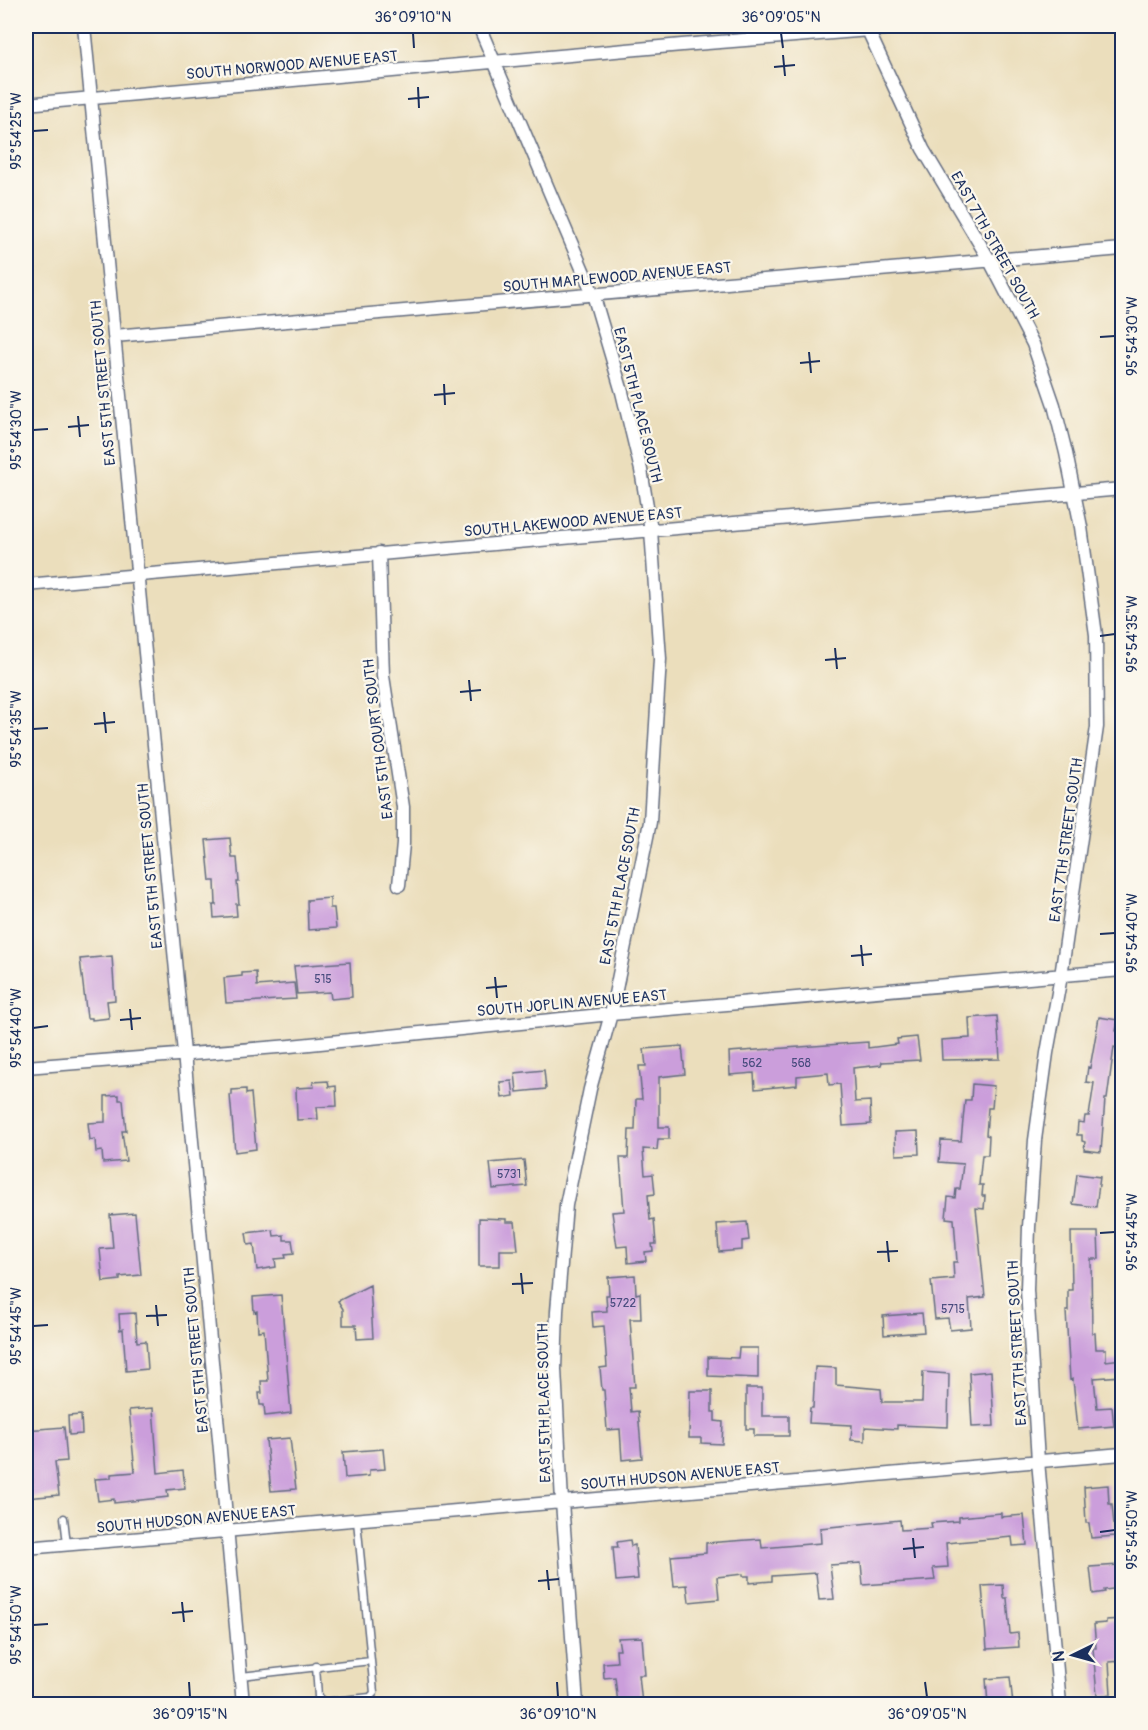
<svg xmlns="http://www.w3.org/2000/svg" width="1148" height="1730" viewBox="0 0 1148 1730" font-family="Pangolin,sans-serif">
	<rect width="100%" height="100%" fill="#fbf7ec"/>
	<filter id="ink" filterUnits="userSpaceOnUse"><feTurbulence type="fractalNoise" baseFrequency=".0167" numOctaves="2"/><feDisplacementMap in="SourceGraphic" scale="12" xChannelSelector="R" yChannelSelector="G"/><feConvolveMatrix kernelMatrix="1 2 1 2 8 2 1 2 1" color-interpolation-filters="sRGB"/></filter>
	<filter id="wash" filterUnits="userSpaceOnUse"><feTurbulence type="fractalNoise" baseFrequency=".008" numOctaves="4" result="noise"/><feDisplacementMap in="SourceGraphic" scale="24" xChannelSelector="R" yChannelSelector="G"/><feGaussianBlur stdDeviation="1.35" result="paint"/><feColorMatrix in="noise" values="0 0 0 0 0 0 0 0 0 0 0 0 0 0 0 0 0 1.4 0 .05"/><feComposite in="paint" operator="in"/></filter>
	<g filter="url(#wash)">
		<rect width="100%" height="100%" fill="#ebdebc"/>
		<g id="blocks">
			<!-- building -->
			<path fill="#cb9edb" d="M230,838L232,858H237L239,882H237L239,904H236L237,916L214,918L213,905H216L215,881H210L206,840Z
				M330,898V908H334L336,928L308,930L307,900Z
				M112,956L115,1000L107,1001L109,1018L92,1020V1018H87L80,959Z
				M350,962L352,997L331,999L330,992L297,994L294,966Z
				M256,972L257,986L294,983L296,999L226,1003L224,978L242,976V973Z
				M997,1016L1000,1059L942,1060L941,1040L970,1038L969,1018Z
				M1099,1017L1118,1020L1116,1031L1122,1032V1048L1114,1047L1107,1099H1105L1101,1152L1084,1150L1085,1142L1082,1141V1135H1077L1078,1122L1084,1123L1085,1116H1089L1094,1083L1086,1082L1088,1067L1090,1068Z
				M917,1037L920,1060L882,1062L881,1065L853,1068L855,1102L870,1101L871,1124L843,1126L840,1084L829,1085L828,1073L797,1076V1085L755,1089L754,1073L730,1075L729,1052L868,1042V1048L898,1044L897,1039Z
				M682,1046L685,1074L659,1077V1127H669V1139H658L657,1150L643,1149L645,1175L653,1174L655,1194L648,1195L650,1220L654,1219L656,1244H652L653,1251L645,1252L646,1261L628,1263L627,1246L617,1247L612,1212L624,1211L620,1158H628L629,1130H635L636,1099H642L639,1066H646L644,1049Z
				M544,1070L546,1089L517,1092L515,1073Z
				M328,1081L329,1087L336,1086L337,1106L317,1107L318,1119L297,1120L296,1088L314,1087L313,1082Z
				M512,1081L514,1096L502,1098L500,1082Z
				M972,1084L994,1086L992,1108H988L986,1135L989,1136L988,1155H982L979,1185H983L982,1196H985L984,1209L976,1208L985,1297L969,1299L971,1328L950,1330L948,1318L935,1319L931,1281L954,1279L953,1262H957L954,1219L946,1218L948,1197L955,1198L956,1189H960L963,1164L939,1162L941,1140L961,1141L965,1100H971Z
				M246,1089V1094L251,1093L256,1149L235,1152L230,1095H232V1090Z
				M119,1095V1100H123L126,1131H122L126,1161L103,1163L102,1151L96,1152L95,1139L90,1140L88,1123L105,1122V1096Z
				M918,1131L919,1154L896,1155L895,1132Z
				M524,1160L527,1186L493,1189L490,1163Z
				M1077,1174L1100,1177L1096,1207L1073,1204Z
				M135,1213L141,1275L120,1277V1280L103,1282L100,1249L113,1248L110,1215Z
				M479,1218L506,1219V1222H515L518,1250H500V1266H479Z
				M747,1222L749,1240L742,1241V1250L719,1252L717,1224Z
				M273,1230L274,1236L284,1235V1240H292L294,1253L285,1254L286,1258L275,1259L276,1267L257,1270L254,1244L248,1245L246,1233Z
				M1071,1232H1098L1099,1259H1091L1092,1333H1095L1096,1349H1106V1361L1122,1359V1376L1094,1378L1097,1408L1112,1407L1114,1426L1078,1429L1073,1379L1070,1380L1066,1311H1068V1290H1072Z
				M635,1275L636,1294L640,1293L641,1319H630L635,1387H629L631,1412L638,1411L642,1458L622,1460L620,1429L607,1430L604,1390H602L600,1368L607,1367L604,1326L593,1327L592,1312L607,1311L606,1295H609L608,1277Z
				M370,1285L373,1338L357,1339L356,1325H343V1309L338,1301Z
				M281,1295L291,1413L265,1416L264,1405H260L259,1393H262L261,1381H268L264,1330L258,1331L257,1311L254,1312L253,1297Z
				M135,1313L137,1342L146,1341L148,1369L126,1371L123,1329L120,1330L119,1314Z
				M922,1313L924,1332L884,1335L883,1316Z
				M739,1348H758V1378L708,1376V1357L738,1358Z
				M815,1367L836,1368V1385L881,1389L882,1402H922L923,1372L949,1374L948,1427L897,1425V1429L865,1427V1441L851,1440L852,1425L809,1423L810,1408H813Z
				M991,1371L994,1426L972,1427L969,1373Z
				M746,1388H762V1416H789V1436H754V1429H746Z
				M690,1391H712V1412H715V1421L723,1422L722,1444L701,1443V1438H689Z
				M153,1408L158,1473L183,1470L185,1488L167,1490L168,1497L114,1503V1499L98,1501L95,1479L111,1478V1474L135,1472L129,1410Z
				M81,1415L82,1434L69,1435L68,1416Z
				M64,1427L67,1461L55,1462L59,1495L26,1498V1430Z
				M290,1438L296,1489L271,1491L266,1440Z
				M383,1449L385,1469L369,1470V1476L345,1478L343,1452Z
				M1108,1485L1109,1504H1112L1115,1536L1091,1538L1089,1523H1086L1084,1487Z
				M1001,1513V1517L1024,1515L1027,1545L1013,1546L1012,1537L946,1543L948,1567L933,1568L935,1580L863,1585L861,1563L830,1565L834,1599L819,1600L816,1573L772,1576V1581L749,1583V1576H743V1574L717,1577L719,1599L689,1602L687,1585L674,1586L671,1556L706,1553V1543L761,1539L762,1548L821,1543L820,1528L900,1520L901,1530L932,1528L931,1523L959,1521V1517Z
				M630,1540L631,1546L635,1545L638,1579L616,1581L613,1547H618L617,1542Z
				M1119,1565L1121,1588L1104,1590L1105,1592L1093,1594L1090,1567Z
				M1003,1585L1004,1598H1007L1010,1634L1018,1633L1019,1647L987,1649L982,1586Z
				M1122,1619V1661L1109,1662L1111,1694L1097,1696L1093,1648H1096L1094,1624L1106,1623V1620Z
				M642,1637L645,1675H639L642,1704H618L615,1677L604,1678L603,1663L617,1662L616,1650H620L618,1638Z
				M1010,1677L1013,1704H988L986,1679Z"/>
		</g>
	</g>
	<g filter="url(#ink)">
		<use href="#blocks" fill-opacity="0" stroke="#646c7f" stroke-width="1.5"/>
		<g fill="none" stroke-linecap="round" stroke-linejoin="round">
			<!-- service casing -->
			<g stroke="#646c7f" stroke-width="9">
				<path id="service" d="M64,1518L67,1544
					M316,1666L318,1697L324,1702L370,1697L374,1693L371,1661
					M241,1676L371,1661L357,1521"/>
			</g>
			<!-- minor casing -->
			<g stroke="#646c7f" stroke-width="15">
				<path id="minor" d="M84,26L184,1053L243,1704
					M479,26L593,294L622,392L641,470L651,530L660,659L650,822L611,1014L590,1089L566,1205L557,1311L555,1369L562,1502L577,1704
					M866,26L923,149L990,261L1033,344L1054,405L1066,453L1081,527L1096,635L1097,727L1061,976L1047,1053L1035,1140L1029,1227L1027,1290L1038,1461L1060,1704
					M26,104L682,45L919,26
					M114,336L1122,249
					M379,553L383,676L403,807V844L399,885
					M26,585L1122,489
					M26,1067L290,1046L611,1014L1122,970
					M26,1548L1122,1454"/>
			</g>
			<!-- service -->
			<use href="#service" stroke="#fff" stroke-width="6"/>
			<!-- minor -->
			<use href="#minor" stroke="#fff" stroke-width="12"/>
		</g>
	</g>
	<!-- ticks -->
	<path fill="none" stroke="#1b2f5e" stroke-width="2" d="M413,33L414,48M781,33L783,48M783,55L785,76M774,67L795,65M418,87L419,108M408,99L429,97M33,131L48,130M1100,337L1115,336M809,352L811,373M800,363L820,361M444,384L445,405M434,395L455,393M78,416L80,437M68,427L89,425M33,430L48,429M1100,636L1115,634M835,648L837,669M825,660L846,658M469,680L471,701M460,692L481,690M104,712L106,733M94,724L115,722M33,729L48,728M1100,934L1115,933M861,945L863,966M851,956L872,954M495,977L497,998M486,988L507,986M130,1009L132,1030M120,1020L141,1018M33,1028L48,1026M1100,1233L1115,1232M887,1241L889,1262M877,1252L898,1251M521,1273L523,1294M512,1284L533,1283M156,1305L158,1326M146,1316L167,1315M33,1326L48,1325M1100,1532L1115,1530M913,1538L915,1558M903,1549L924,1547M547,1570L549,1590M538,1581L559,1579M182,1602L184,1622M172,1613L193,1611M33,1625L48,1624M189,1682L190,1697M557,1682L558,1697M925,1682L927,1697"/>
	<g text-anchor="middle" stroke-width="4.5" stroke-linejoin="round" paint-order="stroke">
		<!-- number labels -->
		<g font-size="12" fill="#474b7d">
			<text x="323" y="983">515</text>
			<text x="752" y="1067">562</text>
			<text x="801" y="1067">568</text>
			<text x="509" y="1178">5731</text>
			<text x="623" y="1307">5722</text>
			<text x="953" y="1313">5715</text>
		</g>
		<!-- street labels -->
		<g font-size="15" fill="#1b2f5e" stroke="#fbf7ec">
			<text transform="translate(292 65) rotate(-5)" y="5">SOUTH NORWOOD AVENUE EAST</text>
			<text transform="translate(995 245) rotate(61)" y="5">EAST 7TH STREET SOUTH</text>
			<text transform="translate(617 277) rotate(-5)" y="5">SOUTH MAPLEWOOD AVENUE EAST</text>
			<text transform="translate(103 383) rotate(-95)" y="5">EAST 5TH STREET SOUTH</text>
			<text transform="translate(638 405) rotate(76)" y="5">EAST 5TH PLACE SOUTH</text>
			<text transform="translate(573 522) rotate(-5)" y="5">SOUTH LAKEWOOD AVENUE EAST</text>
			<text transform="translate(378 739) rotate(-97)" y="5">EAST 5TH COURT SOUTH</text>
			<text transform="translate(1066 840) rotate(-82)" y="5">EAST 7TH STREET SOUTH</text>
			<text transform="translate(150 866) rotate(-95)" y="5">EAST 5TH STREET SOUTH</text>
			<text transform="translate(620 886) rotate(-79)" y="5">EAST 5TH PLACE SOUTH</text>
			<text transform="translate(572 1003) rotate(-5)" y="5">SOUTH JOPLIN AVENUE EAST</text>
			<text transform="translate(1017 1343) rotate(-93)" y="5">EAST 7TH STREET SOUTH</text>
			<text transform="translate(196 1350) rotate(-95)" y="5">EAST 5TH STREET SOUTH</text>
			<text transform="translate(544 1403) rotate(-91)" y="5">EAST 5TH PLACE SOUTH</text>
			<text transform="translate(680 1476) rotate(-5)" y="5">SOUTH HUDSON AVENUE EAST</text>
			<text transform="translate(196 1519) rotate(-5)" y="5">SOUTH HUDSON AVENUE EAST</text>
		</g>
	</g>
	<!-- margin -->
	<rect width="1148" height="1730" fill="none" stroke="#fbf7ec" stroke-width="66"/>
	<!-- north arrow -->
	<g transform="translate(1073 1655) rotate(265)" stroke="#fbf7ec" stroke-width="4.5" paint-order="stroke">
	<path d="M0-4.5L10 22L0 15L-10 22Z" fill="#1b2f5e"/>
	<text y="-9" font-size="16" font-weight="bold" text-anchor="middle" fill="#1b2f5e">N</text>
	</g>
	<rect x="33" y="33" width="1082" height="1664" fill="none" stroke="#1b2f5e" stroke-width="2"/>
	<g font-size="15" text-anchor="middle" fill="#1b2f5e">
		<text x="413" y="22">36°09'10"N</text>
		<text x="781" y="22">36°09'05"N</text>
		<text transform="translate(16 131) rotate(-90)" y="5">95°54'25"W</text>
		<text transform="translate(1132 336) rotate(-90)" y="5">95°54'30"W</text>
		<text transform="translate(16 430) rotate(-90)" y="5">95°54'30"W</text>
		<text transform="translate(1132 634) rotate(-90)" y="5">95°54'35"W</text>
		<text transform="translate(16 729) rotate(-90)" y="5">95°54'35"W</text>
		<text transform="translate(1132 933) rotate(-90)" y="5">95°54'40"W</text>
		<text transform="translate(16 1028) rotate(-90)" y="5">95°54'40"W</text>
		<text transform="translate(1132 1232) rotate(-90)" y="5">95°54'45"W</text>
		<text transform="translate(16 1326) rotate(-90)" y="5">95°54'45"W</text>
		<text transform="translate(1132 1530) rotate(-90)" y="5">95°54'50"W</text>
		<text transform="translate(16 1625) rotate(-90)" y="5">95°54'50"W</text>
		<text x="190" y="1719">36°09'15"N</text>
		<text x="558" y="1719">36°09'10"N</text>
		<text x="927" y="1719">36°09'05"N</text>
	</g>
</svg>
